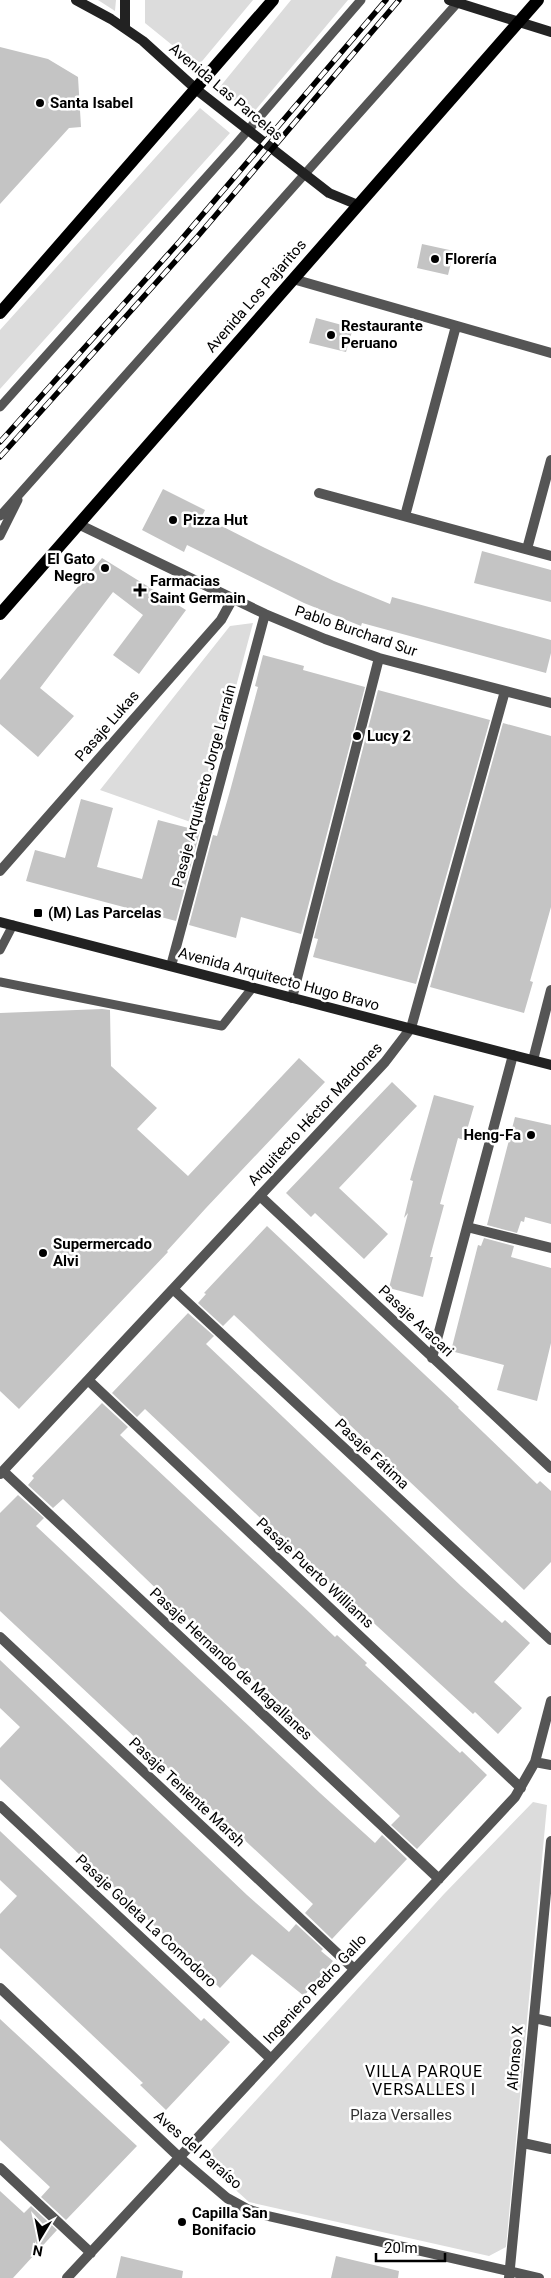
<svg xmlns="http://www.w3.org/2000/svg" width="551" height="2278" viewBox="0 0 551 2278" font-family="Roboto,sans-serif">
	<rect width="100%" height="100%" fill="#fff"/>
	<!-- green -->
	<path fill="#dcdcdc" d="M98,0H116L115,11Z
		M145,0H253L198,66L145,23Z
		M291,0H348L252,114L219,88Z
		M200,108L230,133L0,389V330Z
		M253,623L199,825L100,790L230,626Z
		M533,1802L547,1805L506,2247L489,2256L249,2202L209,2166L207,2154L444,1894Z"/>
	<!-- building -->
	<path fill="#c4c4c4" d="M0,47L48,59L78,77L81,127L69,128L0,204Z
		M422,244L454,251L448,275L417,268Z
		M316,318L353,328L346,352L309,343Z
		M163,489L205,510L202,516L265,548L334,581L390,604L392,597L551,640V653L546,673L362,623L361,626L304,603L187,545L184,552L142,530Z
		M482,551L551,570V602L474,583Z
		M102,558L186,610L139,674L113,655L143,615L113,592L40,688L74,716L38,757L0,724V680Z
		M263,655L304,666L303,670L365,687L301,934L241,917L236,938L189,925L213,835L217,836L230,791L258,687L255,686Z
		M378,690L490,720L416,984L313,957L318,939L314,938Z
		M503,723L551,736V907L530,981L533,982L524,1013L430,987Z
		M81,799L113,808L97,867L142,879L158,820L200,831L176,921L26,881L35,850L65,858Z
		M102,1009L110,1010L111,1066L157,1108L137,1129L188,1176L299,1058L325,1082L206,1208L167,1251L168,1252L19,1409L0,1391V1013Z
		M392,1082L417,1106L339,1188L388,1234L364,1259L315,1213L311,1217L286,1193Z
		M434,1095L474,1106L464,1140L458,1138L440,1204L444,1205L430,1257H433L423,1297L389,1288L408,1213L404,1218L413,1181L410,1180Z
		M515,1117L551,1125V1224L525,1217L524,1222L521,1221L517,1233L487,1225Z
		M267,1226L459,1407L458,1408L537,1484L540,1481L551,1491V1562L524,1590L234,1315L223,1326L198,1303L206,1294L204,1293Z
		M484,1238L514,1246L511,1257L551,1268V1343L537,1401L497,1390L504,1365L451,1351L478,1245L481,1246Z
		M188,1313L214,1336L206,1344L461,1586L502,1623L505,1620L530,1643L494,1682L522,1708L498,1734L475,1712L473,1714L293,1549L145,1409L137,1417L112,1393Z
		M102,1403L128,1427L120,1435L310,1613L335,1637L337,1635L367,1663L365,1665L460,1753L462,1751L487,1775L417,1849L391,1825L400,1816L266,1689L265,1690L168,1600L63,1499L53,1508L28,1485L34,1478L32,1476Z
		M18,1495L44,1518L36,1526L320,1793L375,1843L382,1835L407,1859L332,1939L305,1913L313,1904L0,1611V1513Z
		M0,1660L247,1895L289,1932L296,1924L323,1949L321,1951L333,1961L304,1996L252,1954L220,1988L0,1779V1748L20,1727L0,1708Z
		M0,1831L201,2021L204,2018L230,2042L166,2110L140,2085L143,2083L0,1948V1914L17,1896L0,1880Z
		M0,2019L137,2146L66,2220L41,2197L50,2187L0,2140Z
		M0,2191L24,2213L31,2206L57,2230L13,2278H0Z
		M121,2256L183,2271L182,2278H116Z
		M336,2256L399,2271L398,2278H331Z"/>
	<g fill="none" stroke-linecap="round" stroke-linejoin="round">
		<!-- lane -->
		<path stroke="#555" stroke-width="9" d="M0,407L236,144L361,0
			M0,516L460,0
			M0,536L18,500
			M0,950L13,925
			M0,982L222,1026L253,987"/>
		<!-- street -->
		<path stroke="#555" stroke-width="10" d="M293,279L551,353
			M319,493L551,556
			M405,516L456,326
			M78,524L265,614L325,639L379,658L551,703
			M527,549L551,460
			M0,871L221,620L233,598
			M171,966L265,614
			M292,998L379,658
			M533,1060L551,990
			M260,1196L551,1468
			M467,1227L551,1248
			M173,1289L551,1640
			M432,1358L513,1055
			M88,1380L521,1788
			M3,1471L439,1879
			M0,1474L385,1062L411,1028L505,691
			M0,1637L354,1969
			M535,1762L551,1765
			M0,1806L271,2059
			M0,1988L179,2157L227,2198L247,2209L268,2216L539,2278
			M534,2018L551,2022
			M523,2143L551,2149
			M0,2168L91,2253
			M67,2278L515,1797L535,1762L551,1701
			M509,2278L551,1841"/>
		<!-- secondary -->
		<path stroke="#222" stroke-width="10" d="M76,0L111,19L143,41L197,90L329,193L358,205
			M449,0L551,32
			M125,27V0
			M0,922L551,1065"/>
		<!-- primary -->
		<path stroke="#000" stroke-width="12" d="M0,313L273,0
			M0,614L538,0"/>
		<!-- rail casing -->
		<g stroke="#000" stroke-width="5.5">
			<path id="rail" d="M0,442L180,241L386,0
				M0,457L198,236L399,0"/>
		</g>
		<!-- rail -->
		<use href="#rail" stroke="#fff" stroke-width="4" stroke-dasharray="11" stroke-linecap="butt"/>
	</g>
	<!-- markers -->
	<g fill="#000" stroke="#fff" stroke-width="2">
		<circle cx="40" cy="103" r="5"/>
		<circle cx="435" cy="259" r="5"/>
		<circle cx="331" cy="335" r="5"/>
		<circle cx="173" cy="520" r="5"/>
		<circle cx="105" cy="568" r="5"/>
		<path d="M137.5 582.5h5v5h5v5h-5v5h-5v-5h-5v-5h5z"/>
		<circle cx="357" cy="736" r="5"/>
		<rect x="33" y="908" width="10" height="10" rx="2.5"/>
		<circle cx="531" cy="1135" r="5"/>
		<circle cx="43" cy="1253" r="5"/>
		<circle cx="182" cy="2222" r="5"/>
	</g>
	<g text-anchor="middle" stroke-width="5" stroke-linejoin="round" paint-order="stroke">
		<!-- street labels -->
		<g font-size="15" fill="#000" stroke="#fff">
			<text transform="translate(226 92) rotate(40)" y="5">Avenida Las Parcelas</text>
			<text transform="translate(256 296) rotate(-49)" y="5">Avenida Los Pajaritos</text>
			<text transform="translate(356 631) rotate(19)" y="5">Pablo Burchard Sur</text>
			<text transform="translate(107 726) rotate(-49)" y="5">Pasaje Lukas</text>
			<text transform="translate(204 786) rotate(-75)" y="5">Pasaje Arquitecto Jorge Larraín</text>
			<text transform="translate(279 979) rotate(15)" y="5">Avenida Arquitecto Hugo Bravo</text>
			<text transform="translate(315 1114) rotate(-47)" y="5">Arquitecto Héctor Mardones</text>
			<text transform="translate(416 1321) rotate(43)" y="5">Pasaje Aracari</text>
			<text transform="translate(372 1454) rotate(43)" y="5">Pasaje Fátima</text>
			<text transform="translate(315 1573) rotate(43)" y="5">Pasaje Puerto Williams</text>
			<text transform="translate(231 1664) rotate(43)" y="5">Pasaje Hernando de Magallanes</text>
			<text transform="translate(187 1792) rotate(43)" y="5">Pasaje Teniente Marsh</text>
			<text transform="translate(146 1921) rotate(43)" y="5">Pasaje Goleta La Comodoro</text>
			<text transform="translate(315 1989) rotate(-47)" y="5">Ingeniero Pedro Gallo</text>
			<text transform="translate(515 2058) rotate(-85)" y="5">Alfonso X</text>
			<text transform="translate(198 2150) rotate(41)" y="5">Aves del Paraíso</text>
		</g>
		<!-- poi labels -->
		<g font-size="15" font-weight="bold" fill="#000" stroke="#fff" text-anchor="start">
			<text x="50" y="108">Santa Isabel</text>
			<text x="445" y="264">Florería</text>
			<text x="341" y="331">Restaurante<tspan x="341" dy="17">Peruano</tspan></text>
			<text x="183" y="525">Pizza Hut</text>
			<text x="95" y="564" text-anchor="end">El Gato<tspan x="95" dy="17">Negro</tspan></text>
			<text x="150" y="586">Farmacias<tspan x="150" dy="17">Saint Germain</tspan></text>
			<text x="367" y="741">Lucy 2</text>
			<text x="48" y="918">(M) Las Parcelas</text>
			<text x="521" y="1140" text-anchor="end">Heng-Fa</text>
			<text x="53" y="1249">Supermercado<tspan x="53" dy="17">Alvi</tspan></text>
			<text x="192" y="2218">Capilla San<tspan x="192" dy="17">Bonifacio</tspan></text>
		</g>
		<!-- park labels -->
		<g font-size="15" fill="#333" stroke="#fff">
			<text x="401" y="2120">Plaza Versalles</text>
		</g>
		<!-- neighbourhood labels -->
		<g font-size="16" letter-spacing="1" fill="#000" stroke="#fff">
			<text x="424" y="2077">VILLA PARQUE<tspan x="424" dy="18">VERSALLES I</tspan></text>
		</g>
	</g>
	<!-- north arrow -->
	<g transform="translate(40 2238) rotate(190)" stroke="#ffffff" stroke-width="4" paint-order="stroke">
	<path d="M0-4L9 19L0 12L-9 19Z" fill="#000000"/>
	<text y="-8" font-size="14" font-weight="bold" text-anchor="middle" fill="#000000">N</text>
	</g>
	<!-- scale -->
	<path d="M376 2253v8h69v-8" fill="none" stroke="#000000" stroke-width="2.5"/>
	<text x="384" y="2253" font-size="15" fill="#000000" stroke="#ffffff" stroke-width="4" paint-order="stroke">20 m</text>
</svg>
